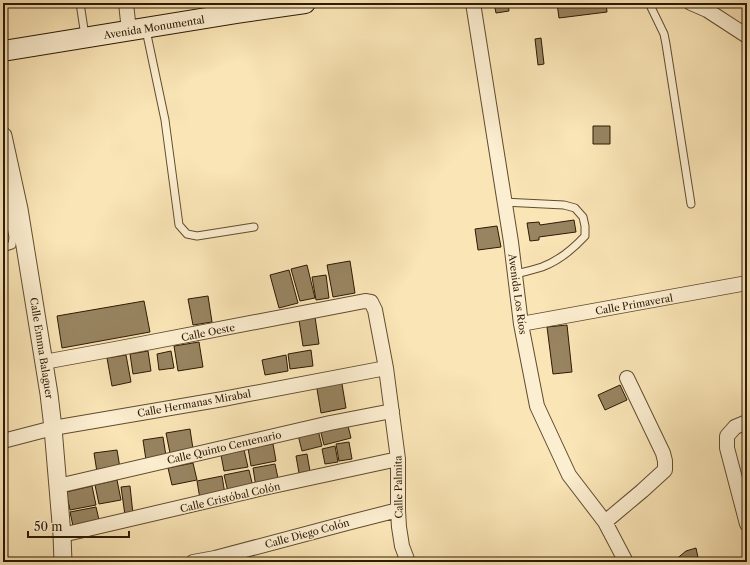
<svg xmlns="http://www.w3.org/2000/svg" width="750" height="565" viewBox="0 0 750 565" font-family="'Libre Caslon Text',serif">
	<rect width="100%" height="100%" fill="#fae5b6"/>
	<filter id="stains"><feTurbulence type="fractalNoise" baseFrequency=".005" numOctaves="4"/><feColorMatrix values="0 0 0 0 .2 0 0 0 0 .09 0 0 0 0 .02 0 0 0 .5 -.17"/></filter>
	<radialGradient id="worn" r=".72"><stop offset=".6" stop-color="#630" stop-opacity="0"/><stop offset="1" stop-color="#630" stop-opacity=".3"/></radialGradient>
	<!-- building -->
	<path fill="#988461" stroke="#2d1a04" d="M494,3H508L509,11L496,13Z
		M557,3H606L607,12L559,18Z
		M541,38L544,64L538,65L535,39Z
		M593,126H610V144H593Z
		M574,220L576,232L539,237V240L530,241L527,223L539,222L540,225Z
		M497,226L501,247L478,250L475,229Z
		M350,261L355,293L333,297L327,265Z
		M307,265L315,298L300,301L291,269Z
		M289,270L298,303L279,308L270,275Z
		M326,275L329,298L316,300L312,277Z
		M208,296L212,322L193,325L188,299Z
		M144,301L150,332L62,348L57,316Z
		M315,317L319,344L303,346L299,320Z
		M567,325L572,372L553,374L547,327Z
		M199,342L203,367L178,371L174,346Z
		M311,350L313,366L290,369L288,354Z
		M148,351L151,371L133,374L130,354Z
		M171,351L174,368L159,370L157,354Z
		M126,355L131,382L112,386L107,358Z
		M286,355L288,371L265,375L262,360Z
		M341,378L346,408L321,413L316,383Z
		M620,385L627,400L605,410L598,395Z
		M347,422L351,438L324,445L320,429Z
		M190,429L193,449L170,453L166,433Z
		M318,430L322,446L302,451L298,435Z
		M163,437L166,456L146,460L143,440Z
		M349,442L352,459L339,461L336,444Z
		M273,444L276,461L251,466L248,448Z
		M335,446L338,462L325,464L322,449Z
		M117,450L120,468L97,472L94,453Z
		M244,450L248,467L224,471L221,455Z
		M307,454L310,471L299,473L296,456Z
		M193,463L197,480L172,485L168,468Z
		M275,464L279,483L256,487L253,468Z
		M249,470L253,487L228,492L224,475Z
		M222,476L225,494L200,499L197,481Z
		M117,480L121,500L99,504L95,485Z
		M92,486L96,505L70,510L66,492Z
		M130,486L133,514L125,515L121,487Z
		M96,507L99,520L73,526L70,512Z
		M696,548L699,562H674V561L686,551Z"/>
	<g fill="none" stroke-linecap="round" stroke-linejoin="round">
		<!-- service casing -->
		<g stroke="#604d30" stroke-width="9">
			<path id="service" d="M80,3L85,36
				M649,3L664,34L666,44L691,204
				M146,30L165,120L179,225L187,234L197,236L254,227
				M3,187L13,237L12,245L3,248
				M505,202L564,205L575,208L583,217L585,226V236C573,249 558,261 542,267C533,270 524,272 515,274"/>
		</g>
		<!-- minor casing -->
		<g stroke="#604d30" stroke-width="16">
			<path id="minor" d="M126,3L129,31
				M473,3L511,242L521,324L537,406L569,475L605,522L626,562
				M691,3L707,10L747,36
				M521,324L747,283
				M44,362L115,349L365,301L371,302L375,310L386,368L398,459V510L399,527L402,546L408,562
				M747,422L735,427L727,436V448L747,524
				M3,441L53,428L223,399L386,368
				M58,486L330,423L392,411
				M605,522L642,491L665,470V461L663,453L627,378
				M62,535L259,489L398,459
				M193,562L215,558L347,523L398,510"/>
		</g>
		<!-- tertiary casing -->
		<g stroke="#604d30" stroke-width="19">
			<path id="tertiary" d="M3,136L19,209L49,394L53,428L62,535L63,562"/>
		</g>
		<!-- secondary casing -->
		<g stroke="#2d1a04" stroke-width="22">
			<path id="secondary" d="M3,51L237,13L305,3"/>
		</g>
		<!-- service -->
		<use href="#service" stroke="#fceed0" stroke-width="7"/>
		<!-- minor -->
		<use href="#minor" stroke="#fceed0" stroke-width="14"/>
		<!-- tertiary -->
		<use href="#tertiary" stroke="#fceed0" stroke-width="17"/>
		<!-- secondary -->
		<use href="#secondary" stroke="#fceed0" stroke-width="20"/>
	</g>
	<g text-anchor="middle" stroke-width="3" stroke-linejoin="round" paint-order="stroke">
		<!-- street labels -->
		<g font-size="10" fill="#2d1a04" stroke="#fceed0">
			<text transform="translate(154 27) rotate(-9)" y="4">Avenida Monumental</text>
			<text transform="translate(518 294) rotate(82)" y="4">Avenida Los Ríos</text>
			<text transform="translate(634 304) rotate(-10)" y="4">Calle Primaveral</text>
			<text transform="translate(208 332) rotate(-11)" y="4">Calle Oeste</text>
			<text transform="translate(42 348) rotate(81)" y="4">Calle Emma Balaguer</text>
			<text transform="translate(194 403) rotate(-10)" y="4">Calle Hermanas Mirabal</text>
			<text transform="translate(224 447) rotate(-13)" y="4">Calle Quinto Centenario</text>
			<text transform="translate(398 487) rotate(-91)" y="4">Calle Palmita</text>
			<text transform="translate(230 497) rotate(-13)" y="4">Calle Cristóbal Colón</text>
			<text transform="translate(307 533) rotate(-15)" y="4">Calle Diego Colón</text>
		</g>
	</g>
	<!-- margin -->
	<rect width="750" height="565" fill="none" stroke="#fae5b6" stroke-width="16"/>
	<rect x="4" y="4" width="742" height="557" fill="none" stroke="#2d1a04" stroke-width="2"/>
	<rect x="8" y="8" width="734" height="549" fill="none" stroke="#2d1a04"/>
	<!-- scale -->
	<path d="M28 531v6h101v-6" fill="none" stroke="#2d1a04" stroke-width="2"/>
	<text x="34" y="531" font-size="12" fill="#2d1a04" stroke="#fceed0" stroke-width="3" paint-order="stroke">50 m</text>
	<rect width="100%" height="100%" filter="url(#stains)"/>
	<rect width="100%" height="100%" fill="url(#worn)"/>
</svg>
